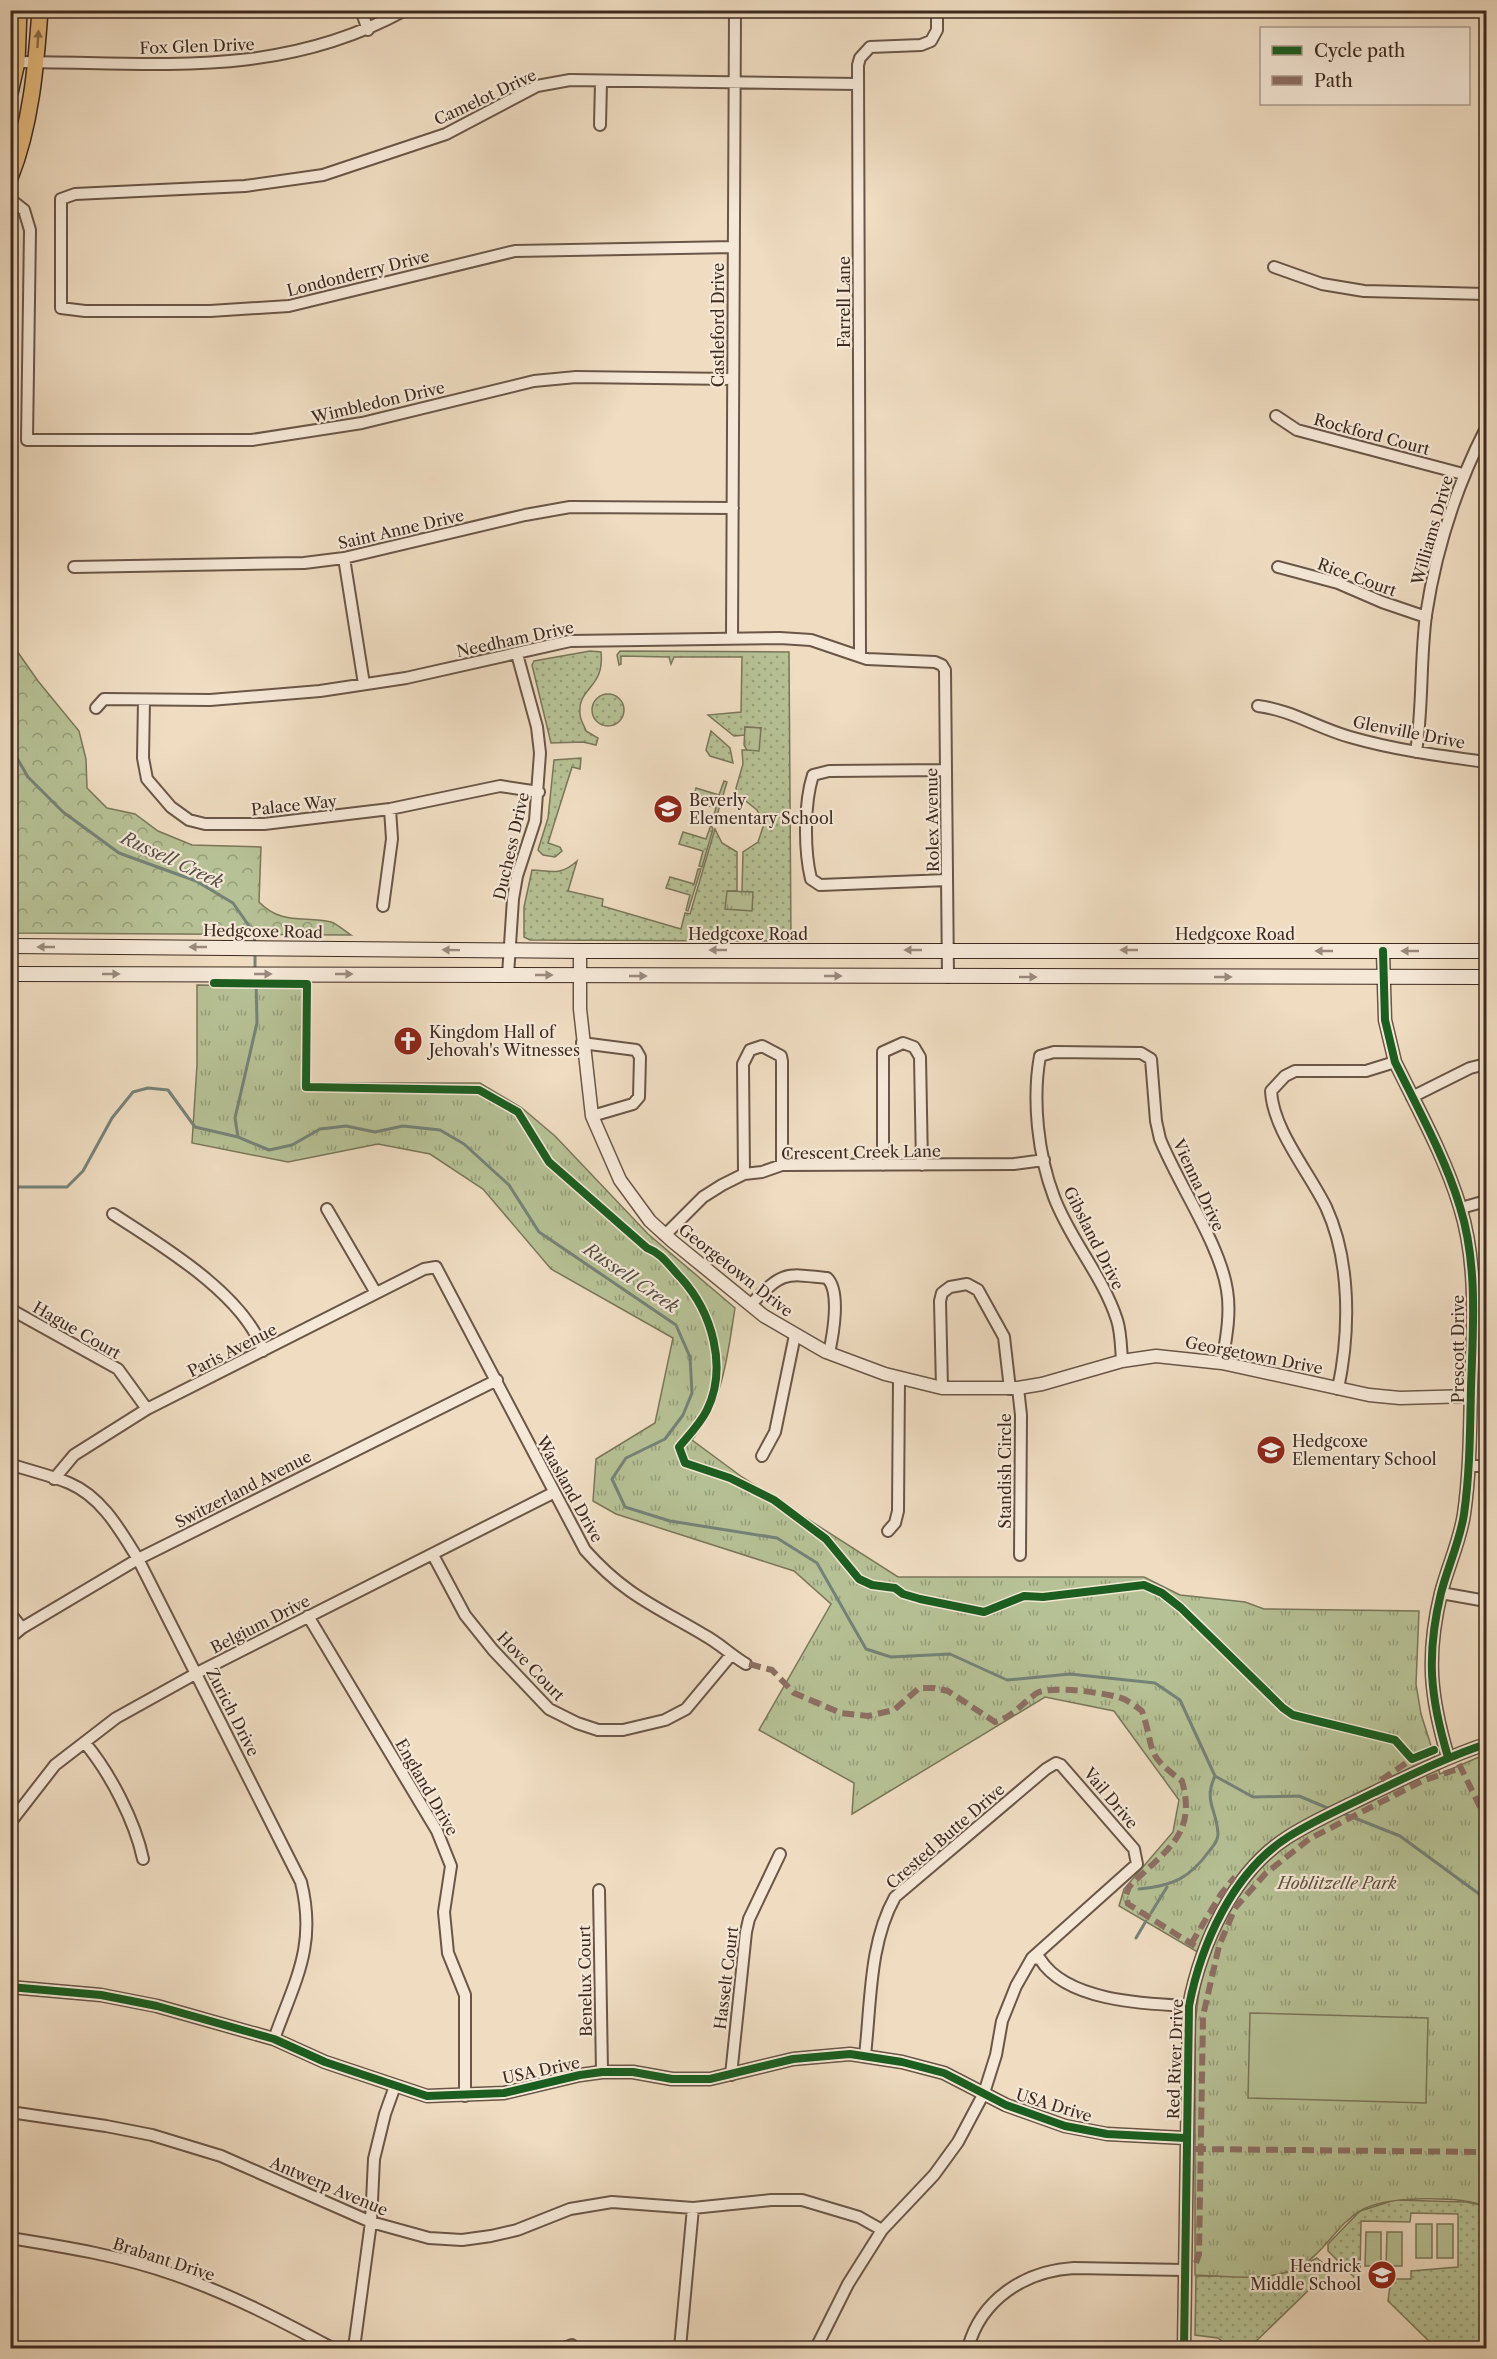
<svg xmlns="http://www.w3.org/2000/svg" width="1497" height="2359" viewBox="0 0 1497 2359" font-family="'Libre Caslon Text',serif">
	<defs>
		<pattern id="grass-dots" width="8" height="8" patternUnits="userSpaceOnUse" patternTransform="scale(1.5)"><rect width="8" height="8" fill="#b6c195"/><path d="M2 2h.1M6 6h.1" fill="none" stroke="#959d79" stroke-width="1.8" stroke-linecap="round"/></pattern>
		<pattern id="forest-crowns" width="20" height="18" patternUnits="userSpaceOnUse" patternTransform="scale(1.5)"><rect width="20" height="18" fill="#b6c195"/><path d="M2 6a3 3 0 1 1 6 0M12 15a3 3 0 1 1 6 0" fill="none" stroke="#959d79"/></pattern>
		<pattern id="park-tufts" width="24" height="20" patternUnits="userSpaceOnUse" patternTransform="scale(1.5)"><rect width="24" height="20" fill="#b6c195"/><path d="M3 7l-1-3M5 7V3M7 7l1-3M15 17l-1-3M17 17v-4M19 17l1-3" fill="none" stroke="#959d79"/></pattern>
	</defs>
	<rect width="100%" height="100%" fill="#efdcc1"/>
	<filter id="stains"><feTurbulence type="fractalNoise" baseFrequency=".00333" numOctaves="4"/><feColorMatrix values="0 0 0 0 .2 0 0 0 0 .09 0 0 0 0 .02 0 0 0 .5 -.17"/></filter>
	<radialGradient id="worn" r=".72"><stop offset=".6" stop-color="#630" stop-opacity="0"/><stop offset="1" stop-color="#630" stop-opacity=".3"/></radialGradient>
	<!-- grass -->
	<path fill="url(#grass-dots)" stroke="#7a765a" stroke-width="1.5" d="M590,651L601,652C605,689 577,687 580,714C580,720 585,727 586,731L598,738L596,745L583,742L551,743L532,665L534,661Z
		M620,651L789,652L791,941L530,940L524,937V907L532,870C551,871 561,876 577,861L568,891L603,899L602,906L681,929L685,913L690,914L715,829L722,843L737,852V891H727L753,892H742L743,852L758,842L764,824L757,810L737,794L736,788L743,764L742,750H747L761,728L745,727V735L734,736L708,715L741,712L742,657H674L671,664L669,657L621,656V664L619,665L617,655Z
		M592 710a16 16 0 1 1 32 0a16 16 0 1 1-32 0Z
		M711,731L730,748L733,763L710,756L706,750Z
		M581,758L580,769L572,767L548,843L560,847L562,851L555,857L543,855L538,850L548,818L554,760Z
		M724,781L727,782L715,822L712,821L716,808L692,801L696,788L719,795Z
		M711,825L713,829L702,867L699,866L703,851L679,844L683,832L706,839Z
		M698,869H701L688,911L686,910L690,895L666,888L670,877L694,884Z
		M1395,2200L1466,2202L1486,2206V2348H1436L1388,2301L1391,2279H1411V2271L1458,2267V2214L1411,2213L1410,2222L1361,2221L1360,2274L1354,2277L1328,2251V2244L1360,2211Z
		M1317,2258L1331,2270V2279L1322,2287L1317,2282L1249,2348H1230L1218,2338L1195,2335L1196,2276H1267L1291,2271Z"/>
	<!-- forest -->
	<path fill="url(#forest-crowns)" stroke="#7a765a" stroke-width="1.5" d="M10,641L38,681L79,731L86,759L87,788L107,808L135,814L158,831L192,845L261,847L259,902C281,925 304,916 331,922C337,924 345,931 351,935L11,933Z"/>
	<!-- park -->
	<path fill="url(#park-tufts)" stroke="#7a765a" stroke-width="1.5" d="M745,727L761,728L759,751L747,750L744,745Z
		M727,891L753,892L752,911L725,909Z
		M197,985L310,987V1083H480L522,1108L555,1136L648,1234L735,1308C727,1358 724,1399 692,1440L742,1477L898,1577H1144L1180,1595L1245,1602L1264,1609L1419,1611L1416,1684L1421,1714L1440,1774L1486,1754V2206C1459,2196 1386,2195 1360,2211C1336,2225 1322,2257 1295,2269C1265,2282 1228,2276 1195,2275V2024L1200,1984L1208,1958L1119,1906L1124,1889L1173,1832L1179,1800L1114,1711L1045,1697L852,1814L854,1783L759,1730L831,1604L794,1571L616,1514L593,1501L596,1459L655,1423L673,1338L551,1269L483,1189L430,1154L378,1144L288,1162L192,1143L197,1065Z"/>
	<!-- garden -->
	<path fill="#b6c195" stroke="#7a765a" stroke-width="1.5" d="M1250,2013L1428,2018L1426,2103L1248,2098Z
		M1416,2224H1432V2258H1416Z
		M1437,2224H1453V2258H1437Z
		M1366,2232H1381V2266H1365Z
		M1387,2232H1402V2266H1386Z"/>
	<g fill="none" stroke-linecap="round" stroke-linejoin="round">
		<!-- stream -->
		<path stroke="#758278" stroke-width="3" d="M10,746L28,777L63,812L119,853L196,881L233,903L254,933L255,945
			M255,952V969
			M238,1137L235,1118L257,1023L256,979
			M10,1187H67L83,1171L112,1118L133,1092L148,1088L168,1090L195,1127L238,1137L269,1150L292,1145L320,1129L346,1126L375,1132L403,1126L440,1130L464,1144L509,1185L539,1232L676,1325L690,1357L692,1393L683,1415L665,1439L626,1458L612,1479L625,1507L670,1521L777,1538L817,1563L866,1649L891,1657L950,1654L1007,1680L1070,1674L1155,1683L1180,1700L1215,1776L1253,1797L1299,1796L1330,1809
			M1342,1813L1400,1836L1486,1899
			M1139,1889C1173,1886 1190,1878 1210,1850C1214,1845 1218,1841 1218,1834C1217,1809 1203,1802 1215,1776
			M1151,1913L1167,1887
			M1136,1938L1146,1921"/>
		<!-- minor casing -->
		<g stroke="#6a5648" stroke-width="14">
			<path id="minor" d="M361,10L368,30
				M17,62C155,62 278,80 405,10
				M600,125L601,82
				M10,199L24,210L30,230L27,440H252L362,423L534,381L576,377L733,379
				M734,247L515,251L289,306L210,311H85L61,308V199L75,194L245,186L323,175L446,134L537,86L570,80L858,84
				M1274,267L1322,284L1364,291L1486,294
				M1276,416L1297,430L1463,474
				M344,558L364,684
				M74,567L304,563L344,558L525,515L570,507L733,508
				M1278,567L1338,583L1382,602L1426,617
				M732,639L735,10
				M860,656L858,65L860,58L870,47L921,45L931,41L937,30V10
				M144,700L143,758L147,779L171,807L189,820L205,824H264L390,809L500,786L539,792
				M1258,706C1291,710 1318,728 1350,737C1395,750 1441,756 1486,762
				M96,708L104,699L210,700L320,691L406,678L570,641L780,638L811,640L867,659L935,662L942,665L945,670L948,977
				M1416,752C1423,707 1420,661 1426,615C1436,549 1456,487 1486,428
				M946,770L829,771L813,775C804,803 804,850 811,879L820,885L947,880
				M383,906L392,839L390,809
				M508,975L513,899L517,876L535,821L540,753L537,727L517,654
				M582,1043L636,1050L640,1057L639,1097L633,1104L592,1116
				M1412,1097L1470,1068L1486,1064
				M883,1165V1052L903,1043L914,1047L920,1057L922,1165
				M744,1174L743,1064L750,1050L762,1046L781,1056L782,1061V1165
				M1461,1208L1486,1201
				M327,1209L376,1293
				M113,1214C161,1245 245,1295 263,1351
				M665,1235L703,1197L722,1185L744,1174L762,1172L782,1165L1014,1164L1044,1160
				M751,1304C783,1272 783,1273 827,1278C841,1291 833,1335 829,1353
				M10,1309L118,1369L147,1409
				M1473,1326H1486
				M1122,1361C1121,1348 1121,1332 1117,1320C1103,1276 1070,1240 1054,1197C1038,1155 1032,1100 1040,1056L1054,1052L1141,1053L1151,1059L1156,1121L1160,1139C1178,1184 1220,1244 1227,1290C1231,1314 1226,1339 1222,1363
				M942,1388L940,1301L942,1293L950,1287L967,1284L978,1290L1004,1337L1010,1389
				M1018,1388L1021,1415L1020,1555
				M1338,1389C1350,1332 1351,1261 1326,1207C1309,1172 1273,1130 1271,1091L1285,1076L1295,1071H1366L1395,1062
				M762,1456L775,1432L795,1335
				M10,1464C30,1471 50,1475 69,1483C102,1497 120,1530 138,1559L301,1882C317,1946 295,1980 274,2039
				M1469,1466H1486
				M54,1479L74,1455L147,1409L424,1269L436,1267L585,1550C625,1595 655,1606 704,1635C719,1643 731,1655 746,1664
				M888,1531L895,1523L898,1511L899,1378
				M433,1555L465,1615L493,1650L549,1709L577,1723L598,1730H623L665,1720L686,1709L731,1655
				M1441,1593L1486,1601
				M10,1613L22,1628
				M308,1616L437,1831L451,1866L444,1912L448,1953L465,1995V2096
				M10,1638L22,1628L138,1559L497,1380
				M85,1743C110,1773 135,1821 143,1859
				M10,1823L55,1765L116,1718L197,1673L553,1493
				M599,1890L602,2072
				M1032,1958L1040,1959C1066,2001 1144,2004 1189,2006
				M731,2075L746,1932L749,1919L780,1854
				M10,2112L106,2126L152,2135L221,2156L371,2222L429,2238L462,2240L491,2236L517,2230L570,2209L612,2202L693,2208L771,2200H802L859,2217L882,2230
				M10,2238C66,2247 122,2256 175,2275C230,2294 282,2321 332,2348
				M354,2348L371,2222L374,2159L385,2114L395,2086
				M564,2348L572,2345
				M680,2348L693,2208
				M816,2348L848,2284L882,2230L934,2175L958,2142L984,2093L996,2055L1002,2021L1016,1986L1032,1958L1137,1864L1134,1849L1061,1765L1056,1763L1046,1769L895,1897C869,1943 871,2003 865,2055
				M968,2348C981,2299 1025,2271 1074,2268L1184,2270"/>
		</g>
		<!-- tertiary casing -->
		<g stroke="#6a5648" stroke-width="15">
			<path id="tertiary" d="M580,951V1009L592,1116L620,1180L650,1221L672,1241L764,1316L826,1352L885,1374L942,1388H1018L1042,1384L1122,1361L1156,1356L1222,1363L1369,1395L1400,1398L1471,1396
				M1383,951L1385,1020L1395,1062C1418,1109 1445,1157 1460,1207C1478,1264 1473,1329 1471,1387C1470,1430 1470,1472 1464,1514C1460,1541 1448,1566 1441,1593C1426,1655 1430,1697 1448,1757
				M10,1987L101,1995L157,2006L274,2039L325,2062L427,2096L504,2093L580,2075L602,2072H633L672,2079H710L793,2059L850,2054L902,2062L944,2073L1006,2105L1065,2126L1107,2134L1185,2138
				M1184,2348L1189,2006C1201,1944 1233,1872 1288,1837C1315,1820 1345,1807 1373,1793C1411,1775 1447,1757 1486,1744"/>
		</g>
		<!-- secondary casing -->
		<g stroke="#3e2a20" stroke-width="16">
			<path id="secondary" d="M10,946L580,951H1486
				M10,974L1486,977"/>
		</g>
		<!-- primary casing -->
		<g stroke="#3e2a20" stroke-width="18">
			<path id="primary" d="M10,93L17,62L19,10
				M10,178C31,125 36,67 40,10"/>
		</g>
		<!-- minor -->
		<use href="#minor" stroke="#f5e8d7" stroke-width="10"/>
		<!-- tertiary -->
		<use href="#tertiary" stroke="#f5e8d7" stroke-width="12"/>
		<!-- secondary -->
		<use href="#secondary" stroke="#f5e8d7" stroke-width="14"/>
		<!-- primary -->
		<use href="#primary" stroke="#e8be80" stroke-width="15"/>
		<!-- quiet -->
		<path stroke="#8d6e63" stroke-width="6" stroke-dasharray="12 6" stroke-linecap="butt" d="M749,1664L772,1670L794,1693L841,1713L868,1716L894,1710L919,1688H934L948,1691L995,1722C1013,1717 1022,1703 1037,1693C1050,1685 1112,1693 1126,1700C1131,1703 1137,1707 1142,1711C1156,1752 1143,1752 1182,1781C1198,1837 1162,1852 1129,1887L1126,1895L1128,1904L1195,1946
			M1459,1764L1486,1819
			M1381,1780L1412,1759
			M1191,1944L1221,1894L1235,1877
			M1194,2149L1486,2152
			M1196,2263L1199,2254L1203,2016L1219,1946L1235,1908L1265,1874L1309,1839L1422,1781L1461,1768"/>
		<!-- cycleway casing -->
		<g stroke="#f5e8d7" stroke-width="11">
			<path id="cycleway" d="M1383,951L1385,1020L1395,1062C1418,1109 1445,1157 1460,1207C1478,1264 1473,1329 1471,1387C1470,1430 1470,1472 1464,1514C1460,1541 1448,1566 1441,1593C1426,1655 1430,1697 1448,1757
				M214,983L307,984L306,1087L479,1090L518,1112L549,1162L647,1248C663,1254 669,1266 681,1278C712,1312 728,1367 707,1410C700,1424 689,1435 679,1447L685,1463L730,1478L774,1500L826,1539L859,1579L872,1585L895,1588L903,1594L920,1599L984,1612L1024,1596L1043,1597L1144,1585L1162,1593L1181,1608L1283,1708L1293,1715L1395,1740L1412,1759L1434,1750
				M10,1987L101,1995L157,2006L274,2039L325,2062L427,2096L504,2093L580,2075L602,2072H633L672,2079H710L793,2059L850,2054L902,2062L944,2073L1006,2105L1065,2126L1107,2134L1185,2138
				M1184,2348L1189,2006C1201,1944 1233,1872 1288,1837C1315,1820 1345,1807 1373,1793C1411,1775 1447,1757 1486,1744"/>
		</g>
		<!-- cycleway -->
		<use href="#cycleway" stroke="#1b5e20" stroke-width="8"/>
	</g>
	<!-- one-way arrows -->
	<defs><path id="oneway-solid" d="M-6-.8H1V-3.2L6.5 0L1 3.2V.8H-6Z" transform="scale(1.5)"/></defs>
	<use fill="#8a6d4b" href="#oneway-solid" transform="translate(38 39) rotate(-86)"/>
	<g fill="#9a897c">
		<use href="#oneway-solid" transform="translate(46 947) rotate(-180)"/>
		<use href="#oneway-solid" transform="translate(198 947) rotate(-180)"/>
		<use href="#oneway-solid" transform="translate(451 950) rotate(-179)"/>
		<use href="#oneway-solid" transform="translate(718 950) rotate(180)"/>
		<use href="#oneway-solid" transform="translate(913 950) rotate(180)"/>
		<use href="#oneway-solid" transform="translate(1129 950) rotate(-180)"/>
		<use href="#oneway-solid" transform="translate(1324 951) rotate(-180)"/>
		<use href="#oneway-solid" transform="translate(1410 951) rotate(-180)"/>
		<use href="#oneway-solid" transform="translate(111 974)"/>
		<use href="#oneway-solid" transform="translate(263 974)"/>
		<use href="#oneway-solid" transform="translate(344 974)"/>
		<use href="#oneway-solid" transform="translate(544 975)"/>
		<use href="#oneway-solid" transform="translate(638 976)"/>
		<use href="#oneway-solid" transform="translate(833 976)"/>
		<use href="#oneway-solid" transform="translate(1028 977)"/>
		<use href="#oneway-solid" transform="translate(1223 977)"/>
	</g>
	<!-- icons -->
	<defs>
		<g id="school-disc" transform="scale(1.5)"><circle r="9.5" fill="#8f2418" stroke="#f5e8d7"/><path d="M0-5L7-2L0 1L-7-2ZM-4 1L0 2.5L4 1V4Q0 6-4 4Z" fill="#fff"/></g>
		<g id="church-disc" transform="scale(1.5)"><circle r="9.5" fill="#8f2418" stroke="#f5e8d7"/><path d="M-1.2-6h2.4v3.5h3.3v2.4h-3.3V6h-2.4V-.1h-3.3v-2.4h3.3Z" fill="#fff"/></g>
	</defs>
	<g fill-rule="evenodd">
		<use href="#school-disc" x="668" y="809"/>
		<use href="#church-disc" x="408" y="1041"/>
		<use href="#school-disc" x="1271" y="1450"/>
		<use href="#school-disc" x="1382" y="2275"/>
	</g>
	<g text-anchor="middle" stroke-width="4.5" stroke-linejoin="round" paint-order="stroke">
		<!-- street labels -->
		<g font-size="16" fill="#3e2a20" stroke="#f5e8d7">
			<text transform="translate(197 46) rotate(-2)" y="6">Fox Glen Drive</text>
			<text transform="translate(485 97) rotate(-25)" y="6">Camelot Drive</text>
			<text transform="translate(358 273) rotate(-14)" y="6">Londonderry Drive</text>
			<text transform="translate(844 302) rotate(-90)" y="6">Farrell Lane</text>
			<text transform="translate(718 325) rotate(-90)" y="6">Castleford Drive</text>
			<text transform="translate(378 402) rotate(-13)" y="6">Wimbledon Drive</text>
			<text transform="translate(1372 434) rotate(15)" y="6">Rockford Court</text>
			<text transform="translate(401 529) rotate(-13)" y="6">Saint Anne Drive</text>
			<text transform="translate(1432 530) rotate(-74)" y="6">Williams Drive</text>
			<text transform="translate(1357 577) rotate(20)" y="6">Rice Court</text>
			<text transform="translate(515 639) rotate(-12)" y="6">Needham Drive</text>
			<text transform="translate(1409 732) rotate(11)" y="6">Glenville Drive</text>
			<text transform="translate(294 805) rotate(-6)" y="6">Palace Way</text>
			<text transform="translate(932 820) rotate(-91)" y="6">Rolex Avenue</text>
			<text transform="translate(511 846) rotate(-77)" y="6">Duchess Drive</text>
			<text transform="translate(263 931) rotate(1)" y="6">Hedgcoxe Road</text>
			<text x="748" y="940">Hedgcoxe Road</text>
			<text x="1235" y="940">Hedgcoxe Road</text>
			<text transform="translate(861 1152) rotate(-1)" y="6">Crescent Creek Lane</text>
			<text transform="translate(1199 1185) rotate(65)" y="6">Vienna Drive</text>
			<text transform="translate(1094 1238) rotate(63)" y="6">Gibsland Drive</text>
			<text transform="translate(736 1270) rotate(38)" y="6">Georgetown Drive</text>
			<text transform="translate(77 1330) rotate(30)" y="6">Hague Court</text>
			<text transform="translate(1458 1349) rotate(-90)" y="6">Prescott Drive</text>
			<text transform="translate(232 1350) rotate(-27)" y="6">Paris Avenue</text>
			<text transform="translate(1254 1355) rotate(11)" y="6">Georgetown Drive</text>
			<text transform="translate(1005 1471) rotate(-90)" y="6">Standish Circle</text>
			<text transform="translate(243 1489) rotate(-27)" y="6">Switzerland Avenue</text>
			<text transform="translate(570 1489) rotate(61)" y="6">Waasland Drive</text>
			<text transform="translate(260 1624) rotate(-27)" y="6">Belgium Drive</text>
			<text transform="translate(531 1666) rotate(46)" y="6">Hove Court</text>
			<text transform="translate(233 1712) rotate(63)" y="6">Zurich Drive</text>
			<text transform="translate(427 1787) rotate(60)" y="6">England Drive</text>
			<text transform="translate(1111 1798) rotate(50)" y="6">Vail Drive</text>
			<text transform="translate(945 1836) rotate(-41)" y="6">Crested Butte Drive</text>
			<text transform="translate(726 1978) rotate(-83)" y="6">Hasselt Court</text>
			<text transform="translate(585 1981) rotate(-91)" y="6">Benelux Court</text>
			<text transform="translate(1175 2059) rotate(-88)" y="6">Red River Drive</text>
			<text transform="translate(541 2070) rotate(-12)" y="6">USA Drive</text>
			<text transform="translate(1054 2105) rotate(17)" y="6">USA Drive</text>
			<text transform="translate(329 2186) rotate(23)" y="6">Antwerp Avenue</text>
			<text transform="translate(164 2259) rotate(18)" y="6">Brabant Drive</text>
		</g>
		<!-- poi labels -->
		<g font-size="16" fill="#3e2a20" stroke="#f5e8d7" text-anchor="start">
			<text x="689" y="806">Beverly<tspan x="689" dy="18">Elementary School</tspan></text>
			<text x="429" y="1038">Kingdom Hall of<tspan x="429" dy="18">Jehovah's Witnesses</tspan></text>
			<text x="1292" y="1447">Hedgcoxe<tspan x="1292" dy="18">Elementary School</tspan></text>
			<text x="1361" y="2272" text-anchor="end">Hendrick<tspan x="1361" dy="18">Middle School</tspan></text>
		</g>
		<!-- park labels -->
		<g font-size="16" font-style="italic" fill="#5c503d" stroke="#f5e8d7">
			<text x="1337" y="1889">Hoblitzelle Park</text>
		</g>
		<!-- water labels -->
		<g font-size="18" font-style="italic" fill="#554e45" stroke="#f5e8d7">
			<text transform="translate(172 860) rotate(25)" y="6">Russell Creek</text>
			<text transform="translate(631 1278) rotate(34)" y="6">Russell Creek</text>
		</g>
	</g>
	<!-- margin -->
	<rect width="1497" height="2359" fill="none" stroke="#efdcc1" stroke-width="36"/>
	<rect x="12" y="12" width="1473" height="2335" fill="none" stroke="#3e2a20" stroke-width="3"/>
	<rect x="18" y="18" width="1461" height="2323" fill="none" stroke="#3e2a20" stroke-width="1.5"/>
	<!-- legend -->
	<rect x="1260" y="27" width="210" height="78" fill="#f5e8d7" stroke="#ac9c8e" stroke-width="1.5"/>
	<rect x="1272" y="46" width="30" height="9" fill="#1b5e20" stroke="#ac9c8e" stroke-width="1.5"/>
	<text x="1314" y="57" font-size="18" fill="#3e2a20">Cycle path</text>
	<rect x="1272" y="76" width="30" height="9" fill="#8d6e63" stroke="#ac9c8e" stroke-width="1.5"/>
	<text x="1314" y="87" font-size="18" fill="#3e2a20">Path</text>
	<rect width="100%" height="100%" filter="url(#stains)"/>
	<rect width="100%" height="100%" fill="url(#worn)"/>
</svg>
